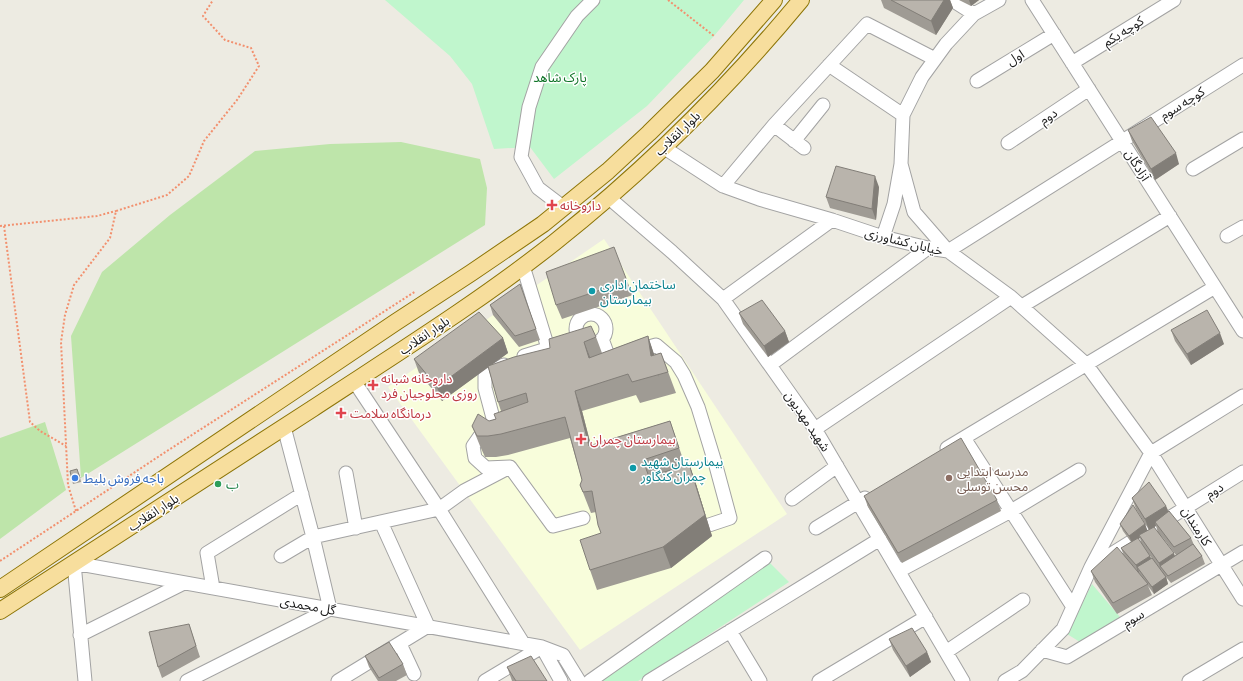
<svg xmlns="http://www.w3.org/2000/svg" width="1243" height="681" viewBox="0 0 1243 681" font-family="'Sofia Sans Condensed','Noto Sans Arabic',sans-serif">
	<rect width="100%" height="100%" fill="#edebe2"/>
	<!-- education -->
	<path fill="#f8fddb" d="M604,239L787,514L580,650L388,387Z"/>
	<!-- grass -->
	<path fill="#bee5aa" d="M401,142L480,159L487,188L485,225L81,478L71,336L102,272L170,215L255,151L330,144Z
		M45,422L66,490L0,539V438Z"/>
	<!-- park -->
	<path fill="#c0f6cd" d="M385,0H744L714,36L647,106L554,179L530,147L494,149L472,84L450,56Z
		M765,558L789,582L638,681H597Z
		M1092,584L1120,617L1080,642L1067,634Z"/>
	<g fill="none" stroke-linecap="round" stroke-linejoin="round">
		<!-- minor casing -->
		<g stroke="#a3a3a3" stroke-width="15">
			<path id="minor" d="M952,0L974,14
				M1032,0L1243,331
				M1072,63L1174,0
				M829,65L903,115
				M977,81L1054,34
				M774,125L804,148
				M794,141L823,105
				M1008,143L1089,89
				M663,147L723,186L759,199L832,220L883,237L928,248L948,251L1011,297L1086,364L1151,453L1243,599
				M901,164L903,115L922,77L946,44L974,14L999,0
				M1193,169L1243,139
				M723,186L774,125L867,24L935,59
				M608,197L672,252L723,299L815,429L963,681
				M563,207L538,188L521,157L529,107L542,67L577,16L593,0
				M1227,236L1243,227
				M883,237L894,204L901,164L914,212L948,251L1243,65
				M523,266L548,348
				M723,299L832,220
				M1022,306L1170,216
				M576 329a15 15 0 1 1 30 0a15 15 0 1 1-30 0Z
				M602,339L609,358L656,345L676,362L684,375L698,407L716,466L730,518L703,527
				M524,356L566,343
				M504,365L485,376V388L493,418V428L486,434L480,436L473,446L475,458L486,468L510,467L553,526L583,518
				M770,365L928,248
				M354,381L439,509L523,643
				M815,429L1011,297
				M964,438L1073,607
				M947,448L1215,287
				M346,473L356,528
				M792,499L837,466
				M816,528L865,498
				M281,556L313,537L439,509L464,491L506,469
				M1105,558L1243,472
				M899,571L1011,511L1079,470
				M213,588L207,553L302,494
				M730,631L760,681
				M80,635L184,583
				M400,644L414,674
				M542,647L561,681
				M1042,650L1067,657L1243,552
				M946,652L1023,600
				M85,681L74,563L542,647L563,655L579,681
				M187,681L330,609L313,537L284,427
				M338,681L428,626L381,522
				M485,681L542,647
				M590,681L765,558
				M649,681L880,539
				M819,681L926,617
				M1005,681L1022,671L1063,629L1091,567L1151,453L1243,396
				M1189,681L1243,649"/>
		</g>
		<!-- major casing -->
		<g stroke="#8d7507" stroke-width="18">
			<path id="major" d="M0,589L396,322L471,273L543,224L608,171L649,133L712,71L774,0
				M0,611C104,543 208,476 312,409C394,355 478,303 555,242C643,172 729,87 801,0"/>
		</g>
		<!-- path -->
		<path stroke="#f2906e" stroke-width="2" stroke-dasharray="2 2" stroke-linecap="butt" d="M668,0L714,36
			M0,226L97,216L116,211
			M4,226L30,422L40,431L66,446
			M76,511L68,485L61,342L65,315L74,285L110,238L116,211L167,195L189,176L204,141L237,100L259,66L251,48L225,40L203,16L213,0
			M0,561L167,451L416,291"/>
		<!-- minor -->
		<use href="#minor" stroke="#fff" stroke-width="13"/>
		<!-- major -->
		<use href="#major" stroke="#f7de9d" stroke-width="16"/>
	</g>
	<!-- wall -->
	<path fill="#9f9b94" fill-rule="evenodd" d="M881,0H950L953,8L936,35L884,8Z
		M959,0H979L971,6Z
		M1128,130L1179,164L1155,180L1132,141Z
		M879,187L876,220L830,208L826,197Z
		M627,281L633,295L562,319L556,305Z
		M520,284L540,340L519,347L493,315L490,305Z
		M739,313L785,331L789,342L768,357L743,324Z
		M1171,330L1224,344L1191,365L1175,341Z
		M648,336L654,355L661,353L676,393L640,403L636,395L582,411L591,445L670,421L685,465L689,464L696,484L712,536L671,568L597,590L590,570L601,533L596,512L591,513L580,485L582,480L570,438L508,455L496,457H485L480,446L472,426L496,419L501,411L498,402L488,367L442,401L419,373L414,359L503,338L508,353L491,365L596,337L602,353Z
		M79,473L81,482L73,484L72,480Z
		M864,496L997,500L1001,511L902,563L868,507Z
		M1132,498L1166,506L1169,512L1191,538L1194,545L1202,556L1205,564L1171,583L1166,577L1168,584L1154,594L1148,586L1152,595L1117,614L1095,582L1091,571L1124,556L1121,548L1131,542L1123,531L1120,524H1145L1147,531L1149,530L1136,509ZM1156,526L1158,533L1154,527ZM1160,534L1176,555L1175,556ZM1140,538L1141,543L1161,571L1151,559L1150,556L1138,539Z
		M189,624L200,657L162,678L158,667Z
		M889,639L927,652L931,662L910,677L893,650Z
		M365,656L403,664L407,675L396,681H378L369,667Z
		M507,667L547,681H512L511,678Z"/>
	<!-- shaded-wall -->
	<path fill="#827e78" d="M944,0H950L953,8L936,35L931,21Z
		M969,0H979L971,6Z
		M1176,153L1179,164L1155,180L1151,169Z
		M875,176L879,187L876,220L872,209Z
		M785,331L789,342L768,357L764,346Z
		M1220,333L1224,344L1191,365L1187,354Z
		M648,336L655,357L659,377L651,356Z
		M503,338L508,353L442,401L437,387Z
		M584,342L592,362L589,358Z
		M575,391L582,411L596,466L589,446Z
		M689,464L696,484L712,536L671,568L663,547Z
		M1166,506L1170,517L1155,522L1156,526L1149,530L1145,519Z
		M1145,524L1148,532L1139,535L1140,538L1132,543L1129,536Z
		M1174,553L1176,561L1160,566L1161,571L1159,563Z
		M1150,556L1153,563L1137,567L1139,572L1138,573L1136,565Z
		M1166,577L1168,584L1154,594L1152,587Z
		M927,652L931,662L910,677L906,666Z"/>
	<!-- building -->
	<path fill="#b9b4ac" stroke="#827e78" d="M891,0H944L931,21Z
		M1151,117L1176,153L1151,169L1128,130Z
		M836,166L875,176L872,209L826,197Z
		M614,247L627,281L556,305L546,272Z
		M520,284L536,329L515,336L490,305Z
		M762,300L785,331L764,346L739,313Z
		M1207,310L1220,333L1187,354L1171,330Z
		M479,312L503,338L437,387L414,359Z
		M591,326L596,337L584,342L589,358L648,336L651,356L661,353L668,372L632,382L628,374L575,391L589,446L670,421L679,448L643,460L649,477L689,464L705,515L663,547L590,570L580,540L601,533L598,525L592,491L583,492L580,485L582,480L565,417L501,434L488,436H477L472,426L478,414L489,421L496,419L494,414L528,402L526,393L498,402L488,366L514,357L550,348L549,339Z
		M961,438L997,500L898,553L864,496Z
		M77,469L80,478L72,480L70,471Z
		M1149,482L1166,506L1145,519L1132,498Z
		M1133,505L1145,524L1129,536L1120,524Z
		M1169,511L1191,538L1174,547L1155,522Z
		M1154,527L1174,553L1159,563L1139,535Z
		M1138,538L1150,556L1136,565L1121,548Z
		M1193,544L1202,556L1168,576L1160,566Z
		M1117,547L1148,584L1113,603L1091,571Z
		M1152,558L1166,577L1152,587L1137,567Z
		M189,624L196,646L158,667L149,632Z
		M912,628L927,652L906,666L889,639Z
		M389,642L403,664L379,678L365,656Z
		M531,656L547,681H516L507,667Z"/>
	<!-- markers -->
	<g fill="#e0444e" stroke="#fff" stroke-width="1.5">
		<path d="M550 199h4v4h4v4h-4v4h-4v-4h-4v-4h4z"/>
		<path d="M371 379h4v4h4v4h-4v4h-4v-4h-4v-4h4z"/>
		<path d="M339 407h4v4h4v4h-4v4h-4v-4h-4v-4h4z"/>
		<path d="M579 433h4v4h4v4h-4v4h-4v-4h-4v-4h4z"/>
	</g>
	<g fill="#0f9aa8" stroke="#fff" stroke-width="1.5">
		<circle cx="592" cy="291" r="4"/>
		<circle cx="633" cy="468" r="4"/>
	</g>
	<circle fill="#3f7fe0" stroke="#fff" stroke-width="1.5" cx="75" cy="478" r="4"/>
	<circle fill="#8d6e63" stroke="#fff" stroke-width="1.5" cx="949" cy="478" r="4"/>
	<circle fill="#2e9e5b" stroke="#fff" stroke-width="1.5" cx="218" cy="484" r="4"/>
	<g text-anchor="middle" stroke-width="3" stroke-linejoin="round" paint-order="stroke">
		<!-- street labels -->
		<g font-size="13" fill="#1c1c1c" stroke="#fff">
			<text transform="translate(1123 31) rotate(-32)" y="5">کوچه یکم</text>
			<text transform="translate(1015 57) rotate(-32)" y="5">اول</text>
			<text transform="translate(1182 103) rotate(-32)" y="5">کوچه سوم</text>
			<text transform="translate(1048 116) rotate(-34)" y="5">دوم</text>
			<text transform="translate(677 133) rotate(-44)" y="5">بلوار انقلاب</text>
			<text transform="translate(1138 165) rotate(58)" y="5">آزادگان</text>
			<text transform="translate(904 241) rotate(14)" y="5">خیابان کشاورزی</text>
			<text transform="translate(424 335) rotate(-34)" y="5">بلوار انقلاب</text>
			<text transform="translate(808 421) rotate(56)" y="5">شهید مهدیون</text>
			<text transform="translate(1214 490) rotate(-32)" y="5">دوم</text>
			<text transform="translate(153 512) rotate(-33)" y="5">بلوار انقلاب</text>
			<text transform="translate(1197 526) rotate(58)" y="5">کارمندان</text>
			<text transform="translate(308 605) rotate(10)" y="5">گل محمدی</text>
			<text transform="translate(1133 618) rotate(-31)" y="5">سوم</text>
		</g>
		<!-- park labels -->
		<g font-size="13" fill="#107428" stroke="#fff">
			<text x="560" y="82">پارک شاهد</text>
		</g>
		<!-- health labels -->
		<g font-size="13" fill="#be3a42" stroke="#fff" text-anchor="start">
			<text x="560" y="210">داروخانه</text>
			<text x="381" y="383">داروخانه شبانه<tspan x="381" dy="15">روزی محلوجیان فرد</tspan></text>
			<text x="350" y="418">درمانگاه سلامت</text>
			<text x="590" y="444">بیمارستان چمران</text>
		</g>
		<!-- culture labels -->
		<g font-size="13" fill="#0d838f" stroke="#fff" text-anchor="start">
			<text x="600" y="289">ساختمان اداری<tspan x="600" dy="15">بیمارستان</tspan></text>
			<text x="641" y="466">بیمارستان شهید<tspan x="641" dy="15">چمران کنگاور</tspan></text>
		</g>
		<!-- education labels -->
		<g font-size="13" fill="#785e54" stroke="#fff" text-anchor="start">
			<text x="957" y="476">مدرسه ابتدایی<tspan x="957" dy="15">محسن توسلی</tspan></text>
		</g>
		<!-- shop labels -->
		<g font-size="13" fill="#366cbe" stroke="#fff" text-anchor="start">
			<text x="83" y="483">باجه فروش بلیط</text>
		</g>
		<!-- leisure labels -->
		<g font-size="13" fill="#27864d" stroke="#fff" text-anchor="start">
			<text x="226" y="489">ب</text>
		</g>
	</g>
</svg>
